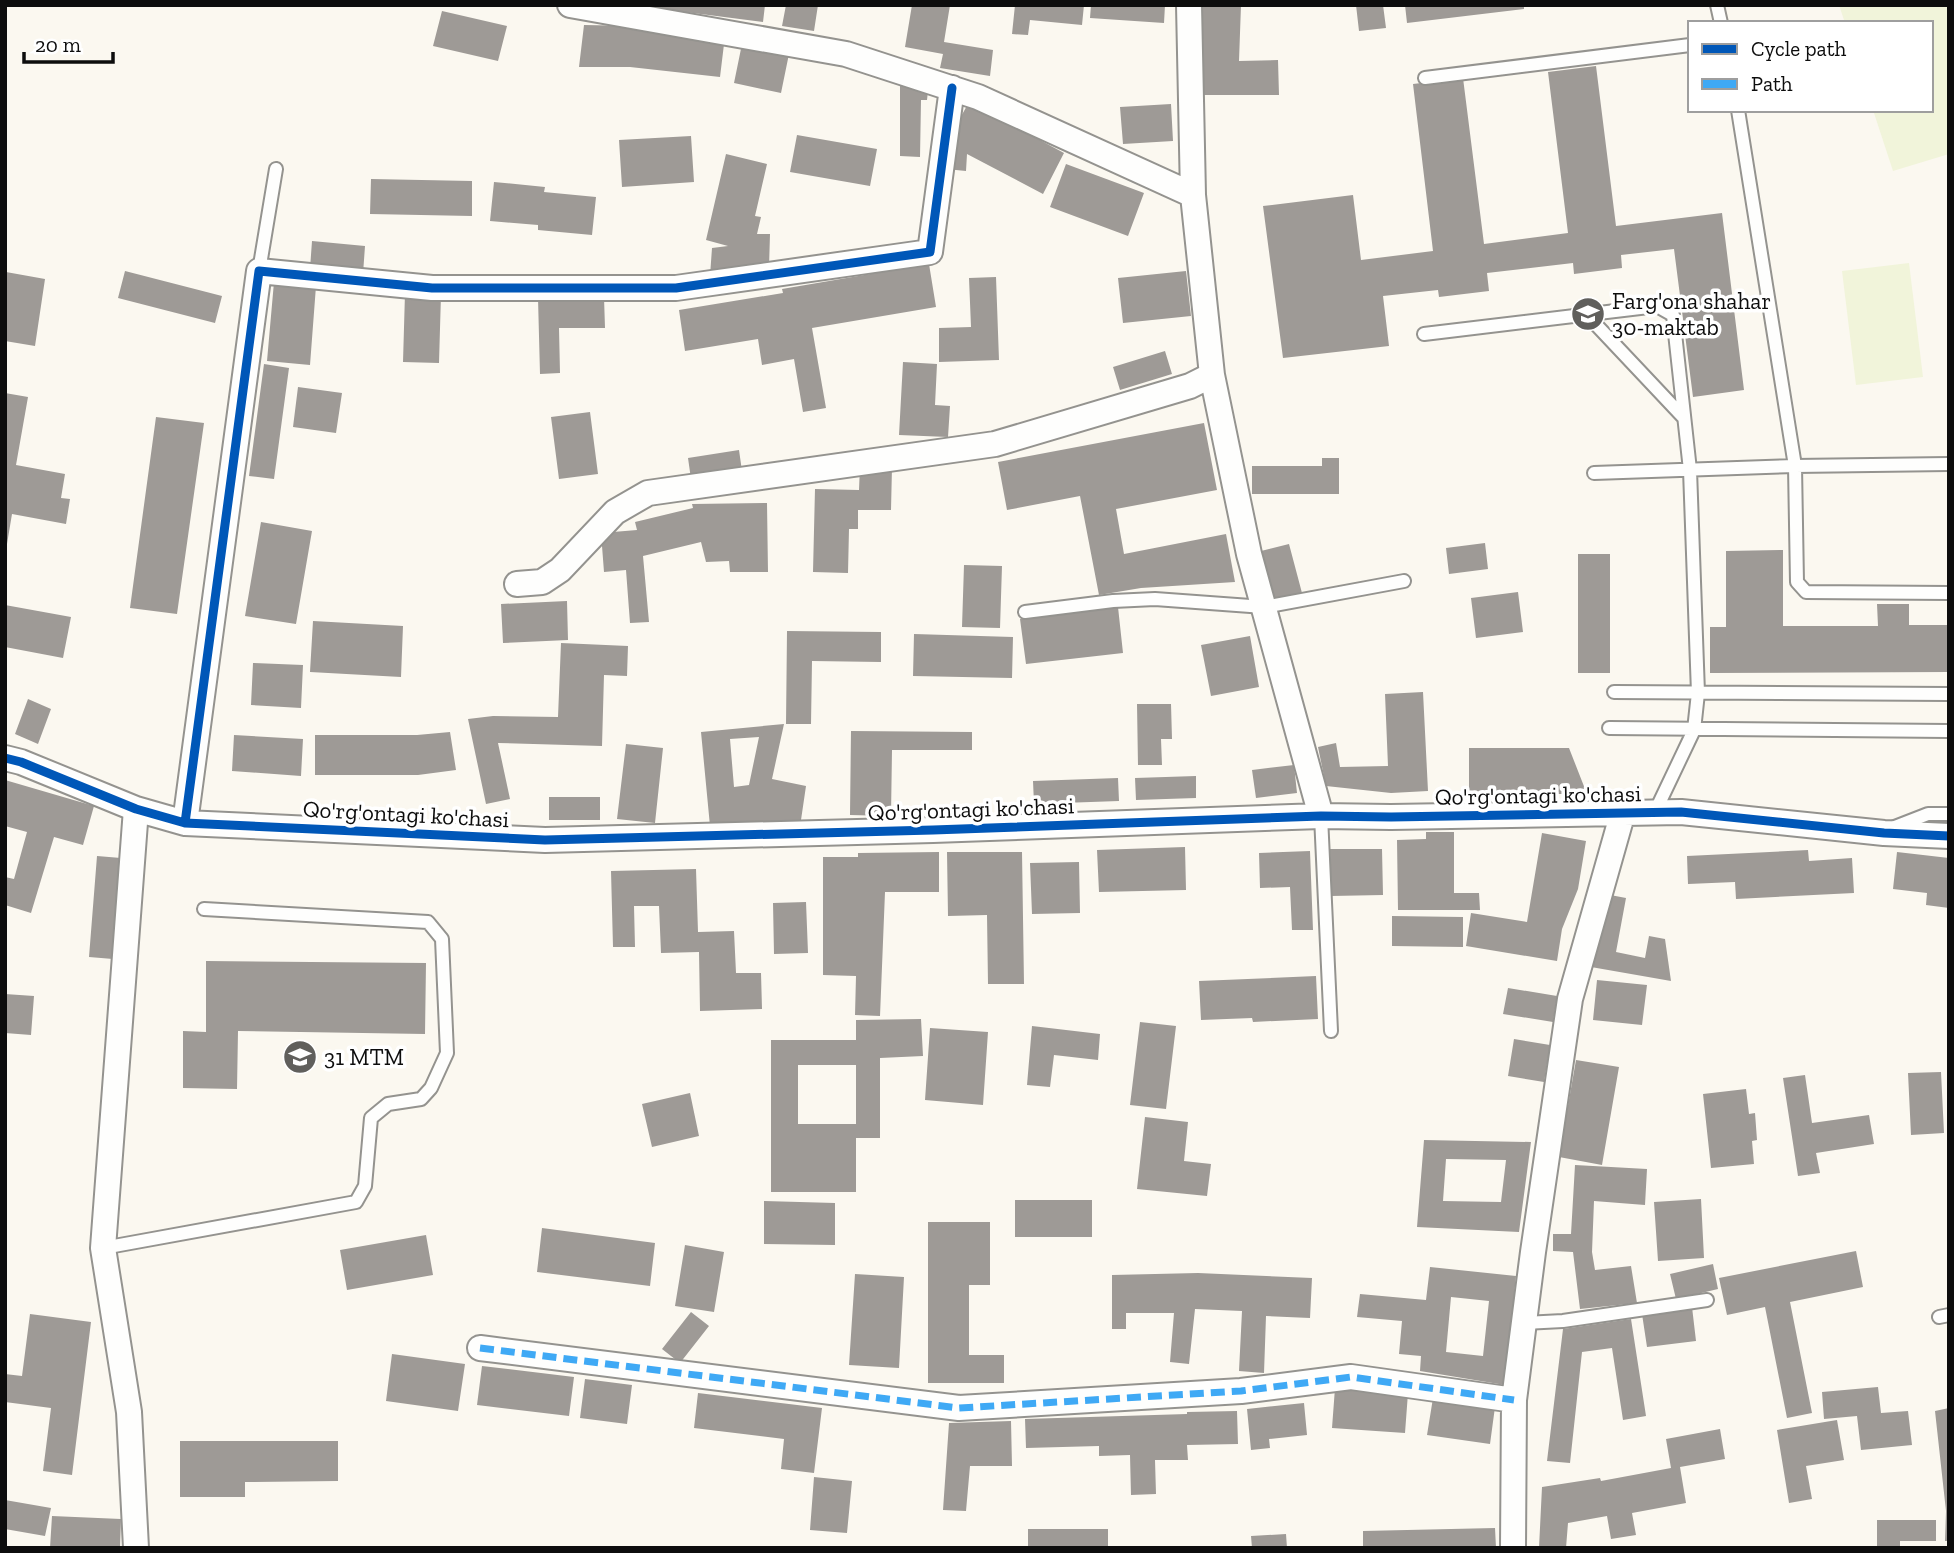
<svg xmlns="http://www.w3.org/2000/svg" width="1954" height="1553" viewBox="0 0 1954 1553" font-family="'Zilla Slab',serif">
	<rect width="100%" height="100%" fill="#fbf8f0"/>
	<!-- pitch -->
	<path fill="#f1f4da" d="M1839,5H1949V154L1893,171L1873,110H1931V23H1845Z
		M1909,263L1923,377L1856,385L1842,271Z"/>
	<!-- building -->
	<path fill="#9e9a96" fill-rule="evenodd" d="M662,5H765L763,22L662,9Z
		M786,5H818L814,31L782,26Z
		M912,5H950L944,42L993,50L990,76L940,68L943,54L905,47Z
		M1015,5H1084L1082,25L1030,20L1028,35L1012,34Z
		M1091,5H1165L1164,23L1090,18Z
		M1201,5H1241L1239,61L1278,60L1279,95H1198Z
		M1356,5H1383L1386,28L1359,31Z
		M1405,5H1524V9L1407,23Z
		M442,11L507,26L498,61L433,46Z
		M584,25L637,26L725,36L720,77L630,67H579Z
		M743,39L790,49L781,93L734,83Z
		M1596,66L1616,226L1722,213L1744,390L1693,397L1674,249L1621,255L1622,268L1574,274L1573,263L1487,273L1489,291L1439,297L1438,290L1383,296L1389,346L1283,358L1263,206L1353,195L1361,260L1433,251L1413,84L1463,78L1484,244L1568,233L1548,72Z
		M900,86H921V91H928L927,100H921L920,157L900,156Z
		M969,102L1064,153L1043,194L967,154L966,171L946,169L948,140Z
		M1171,104L1173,141L1123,144L1120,107Z
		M797,135L877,149L870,186L790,172Z
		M691,136L694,182L622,187L619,140Z
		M726,154L767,164L755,216L761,217L757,234H770L769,268L710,276L712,248L728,246L706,240Z
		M1066,164L1144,193L1128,236L1050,207Z
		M371,179L472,181V216L370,214Z
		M494,182L545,187L544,192L596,197L592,235L538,230V225L490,221Z
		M312,241L365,246L363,274L310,269Z
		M929,264L936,307L812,328L826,408L803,412L794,359L762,365L758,339L685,351L679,310L783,293L782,289Z
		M125,271L222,296L215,323L118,298Z
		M1186,271L1191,316L1123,323L1118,278Z
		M6,272L45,279L35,346L5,341Z
		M996,277L999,360L939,362V328L971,327L969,278Z
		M274,282L316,286L310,365L267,361Z
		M405,293L441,294L439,363L403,362Z
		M604,297L605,328H559L560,373L540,374L538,298Z
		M1165,351L1172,374L1120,390L1113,367Z
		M903,362L937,364L935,405L950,406L948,437L899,435Z
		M264,364L289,368L274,479L249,476Z
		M298,387L342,393L336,433L293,427Z
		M5,393L28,397L16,465L65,474L61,498L70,499L66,524L12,514L7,544Z
		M590,412L598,474L559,479L551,417Z
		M156,417L204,423L177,614L130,608Z
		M1204,423L1217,490L1116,509L1124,554L1226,534L1235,582L1141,588L1099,595L1080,496L1007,510L998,462Z
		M739,450L742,471L691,479L688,458Z
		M1322,458H1339V494H1252V466H1322Z
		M860,466L892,467L891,510H858V529H849L848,573L813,572L815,489L859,490Z
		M767,503L768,572H730L729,561L706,562L701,542L643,556L649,622L630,623L626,570L604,572L601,533L637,530L635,522L693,508L692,504Z
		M261,522L312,531L296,624L245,616Z
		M1485,543L1488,569L1449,574L1446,548Z
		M1289,544L1302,593L1275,601L1261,551Z
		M1783,550V626H1878L1877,604H1909V625H1949V672L1710,673V627H1726V551Z
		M1578,554H1610V673H1578Z
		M964,565L1002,566L1000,628L962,627Z
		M1518,592L1523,632L1476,638L1471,598Z
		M567,601L568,640L503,643L501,604Z
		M5,605L71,617L63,658L5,647Z
		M1118,607L1123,653L1026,664L1020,619Z
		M313,621L403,626L401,677L310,672Z
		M787,631L881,632V662L812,661L811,724H786Z
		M914,634L1013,637L1012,678L913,676Z
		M1250,636L1259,687L1211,696L1201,645Z
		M561,643L628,646L627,676L604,675L602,746L498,743L510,799L486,804L468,719L493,716L558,717Z
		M253,663L303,665L301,708L251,705Z
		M1423,692L1428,791L1391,793L1326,786L1318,747L1336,743L1340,767L1388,766L1385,694Z
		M28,699L51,709L38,744L15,734Z
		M1137,704H1171L1172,739H1161L1162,765H1138Z
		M784,724L772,779L806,786L801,820L710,826L701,732ZM759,737L749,785L734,787L730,739Z
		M851,731L972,732V750H892L891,816L850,815Z
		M450,732L456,770L418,775H315V735H417Z
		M234,735L303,739L301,776L232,771Z
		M626,744L663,748L655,823L617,819Z
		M1469,748H1569L1587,794H1469Z
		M1294,765L1297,793L1256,798L1252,770Z
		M1196,776V798L1136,800L1135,778Z
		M1118,778L1119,801L1034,804L1033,781Z
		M5,780L94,806L83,845L54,837L31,913L5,905V877L14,879L27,832L5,826Z
		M549,797H600V820H549Z
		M1426,832H1454V893H1479L1480,910H1398L1397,840L1426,839Z
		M1542,833L1586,841L1578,889L1562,929L1557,961L1466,946L1471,913L1527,922Z
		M1185,847L1186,890L1099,892L1097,850Z
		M1330,849H1382L1383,895L1331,896Z
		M1808,850L1809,861L1852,858L1854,893L1736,899L1735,882L1688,884L1687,856Z
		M1310,851L1313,930H1292L1290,887L1260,888L1259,853Z
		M939,852V892H885L880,1016L855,1015L856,976L823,975V857H858V853Z
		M947,852H1022L1024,984H988L987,915L948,916Z
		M1897,852L1949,858V908L1926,905L1927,893L1893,889Z
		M97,856L121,858L113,959L89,957Z
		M1079,862L1080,913L1032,914L1030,863Z
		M696,869L698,932L734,931L736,973H761L762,1009L700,1011L699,952L661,953L659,906H634L635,947H613L611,871Z
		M1605,894L1626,898L1616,952L1645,958L1649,936L1665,939L1671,981L1591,967Z
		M806,902L808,953L774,954L773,903Z
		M1392,916L1463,917V947L1392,946Z
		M206,961L426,963L425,1034L238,1031L237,1089L183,1088V1031L206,1032Z
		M1316,976L1318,1019L1253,1022L1252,1018L1201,1020L1199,981Z
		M1597,980L1647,985L1642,1025L1593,1020Z
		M1508,988L1557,996L1553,1022L1503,1014Z
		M5,994L34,996L31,1035L5,1033Z
		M921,1019L923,1056L880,1058V1138H856V1192H771V1040H856V1020ZM798,1065H856V1124H798Z
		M1140,1022L1176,1026L1166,1109L1130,1105Z
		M1032,1026L1100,1034L1098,1060L1054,1055L1050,1087L1027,1085Z
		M930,1028L988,1032L983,1105L925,1100Z
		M1514,1039L1550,1045L1544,1082L1508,1076Z
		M1576,1060L1619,1067L1602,1165L1559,1157Z
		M1941,1072L1944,1133L1911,1135L1908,1073Z
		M1805,1075L1812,1123L1869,1115L1874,1144L1816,1153L1820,1173L1798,1176L1783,1078Z
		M1746,1089L1749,1114L1755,1113L1757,1140L1752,1141L1754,1164L1711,1168L1703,1094Z
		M690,1093L699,1136L652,1147L642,1104Z
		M1145,1117L1188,1122L1184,1161L1211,1164L1207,1196L1137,1189Z
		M1424,1140L1531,1142L1519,1232L1417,1227ZM1446,1159L1506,1160L1501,1202L1443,1201Z
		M1575,1165L1647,1169L1645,1205L1594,1201L1592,1252L1595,1270L1631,1266L1637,1303L1580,1309L1573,1252L1553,1251V1234H1571Z
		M1701,1199L1704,1258L1658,1261L1654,1202Z
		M1015,1200H1092V1237H1015Z
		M764,1201L835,1203V1245L764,1244Z
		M928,1222H990V1285H969V1355H1004V1383H928Z
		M542,1228L655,1243L650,1286L537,1272Z
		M426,1235L433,1275L347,1290L340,1250Z
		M685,1245L724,1252L714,1312L675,1306Z
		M1856,1251L1863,1287L1790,1302L1812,1413L1787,1418L1765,1307L1727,1315L1719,1278Z
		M1713,1264L1718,1289L1676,1299L1670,1274Z
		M1430,1267L1516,1276L1505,1385L1420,1371L1421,1356L1399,1354L1402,1321L1357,1317L1360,1294L1426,1300ZM1451,1297L1489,1301L1483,1356L1446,1352Z
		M1198,1273L1312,1278L1310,1318L1266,1316L1264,1373L1239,1371L1242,1311L1195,1309L1189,1364L1170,1362L1174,1313H1126V1329H1112V1275Z
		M855,1274L904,1277L899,1368L849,1365Z
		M1692,1307L1696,1341L1647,1347L1642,1314Z
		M691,1312L709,1326L680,1363L662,1349Z
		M30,1314L91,1322L72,1475L43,1471L51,1408L5,1402V1374L22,1376Z
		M1631,1319L1646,1416L1623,1420L1612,1348L1582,1352L1570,1463L1547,1461L1563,1329Z
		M392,1354L465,1364L458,1411L386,1401Z
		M482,1366L574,1377L569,1416L477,1405Z
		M585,1379L632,1385L627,1424L580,1418Z
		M1878,1387L1881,1413L1908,1411L1912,1445L1861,1450L1857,1416L1824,1419L1822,1392Z
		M1335,1388L1408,1393L1405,1433L1332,1428Z
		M698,1393L822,1408L814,1473L781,1469L784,1439L694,1428Z
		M1433,1398L1495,1407L1490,1444L1427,1435Z
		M1304,1403L1307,1435L1269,1439L1270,1448L1251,1450L1247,1409Z
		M1949,1408V1541H1945L1946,1511L1935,1411Z
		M1237,1411L1238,1444L1187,1445L1188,1460H1155L1156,1494L1131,1495L1130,1455L1099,1456V1446L1026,1448L1025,1419L1187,1414V1412Z
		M1837,1420L1844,1460L1806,1466L1812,1499L1789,1503L1777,1430Z
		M1011,1421L1012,1466H970L966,1511L943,1510L949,1423Z
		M1720,1429L1725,1459L1680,1467L1686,1503L1632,1513L1636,1535L1611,1539L1607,1516L1568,1523L1566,1548H1539L1542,1487L1600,1478L1601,1481L1671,1468L1666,1439Z
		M180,1441H338V1481L245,1482V1497H180Z
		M814,1477L852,1481L847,1533L810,1530Z
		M5,1500L51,1508L45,1536L5,1529Z
		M52,1516L121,1519L120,1548H50Z
		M1877,1520H1936V1541H1900V1548H1877Z
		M1495,1528L1496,1548H1363V1531Z
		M1028,1529H1108V1548H1028Z
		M1286,1534L1287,1548H1252L1251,1536Z"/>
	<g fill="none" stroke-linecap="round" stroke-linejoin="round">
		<!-- lane casing -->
		<g stroke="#94938f" stroke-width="16">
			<path id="lane" d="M1717,5L1721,23
				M1425,78L1690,45
				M1738,110L1795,466L1797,582L1806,592L1949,593
				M259,271L276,169
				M1586,314L1684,418
				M1424,334L1657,306L1673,315L1690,470L1698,693L1694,730L1655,812
				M1594,473L1795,466L1949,464
				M1025,612L1113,601L1155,599L1264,607L1404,581
				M1614,692L1949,694
				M1609,728L1949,731
				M1321,816L1331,1031
				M1892,828L1928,814H1949
				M103,1248L356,1202L365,1186L371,1118L388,1104L421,1099L431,1088L447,1053L442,939L428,922L204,909
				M1939,1317L1949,1315
				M1524,1323L1563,1321L1707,1300"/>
		</g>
		<!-- street casing -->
		<g stroke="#94938f" stroke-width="28">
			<path id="street" d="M570,5L846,54L978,97L1193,195
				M1189,5L1193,195L1212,375L1249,554L1321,816
				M517,584L542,582L560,570L615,512L648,493L995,444L1190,386L1212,375
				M5,758L21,762L136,809L185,823L545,840L933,830L1321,816L1391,817L1681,812L1884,833L1949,836
				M185,823L259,271L432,288H676L930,252L952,88
				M480,1348L959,1408L1241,1391L1351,1377L1514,1400
				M136,1548L129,1412L103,1248L136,809
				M1513,1548L1514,1400L1533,1252L1570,999L1623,812"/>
		</g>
		<!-- lane -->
		<use href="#lane" stroke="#fefefd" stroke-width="12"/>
		<!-- street -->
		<use href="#street" stroke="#fefefd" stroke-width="24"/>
		<!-- quiet -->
		<path stroke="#3fa9f5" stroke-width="7" stroke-dasharray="14 7" stroke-linecap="butt" d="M480,1348L959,1408L1241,1391L1351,1377L1514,1400"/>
		<!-- cycleway casing -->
		<g stroke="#fff" stroke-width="13">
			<path id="cycleway" d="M5,758L21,762L136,809L185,823L545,840L933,830L1321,816L1391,817L1681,812L1884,833L1949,836
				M185,823L259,271L432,288H676L930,252L952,88"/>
		</g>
		<!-- cycleway -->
		<use href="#cycleway" stroke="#0057b8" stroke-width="9"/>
	</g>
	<!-- icons -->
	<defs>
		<g id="school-disc" transform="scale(1.75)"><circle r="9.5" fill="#605f5c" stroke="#fff"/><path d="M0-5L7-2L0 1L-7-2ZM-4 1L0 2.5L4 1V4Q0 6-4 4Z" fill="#fff"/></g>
	</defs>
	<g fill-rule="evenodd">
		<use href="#school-disc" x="1588" y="314"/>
		<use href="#school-disc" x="300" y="1057"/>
	</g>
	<g text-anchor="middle" stroke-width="7" stroke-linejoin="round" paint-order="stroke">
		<!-- poi labels -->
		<g font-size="23" fill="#0d0d0d" stroke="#fff" text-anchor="start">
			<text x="1612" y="309">Farg'ona shahar<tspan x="1612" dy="26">30-maktab</tspan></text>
			<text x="324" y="1065">31 MTM</text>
		</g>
		<!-- street labels -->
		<g font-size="23" fill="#0d0d0d" stroke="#fff">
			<text transform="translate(1538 795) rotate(-1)" y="8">Qo'rg'ontagi ko'chasi</text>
			<text transform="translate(971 809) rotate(-2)" y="8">Qo'rg'ontagi ko'chasi</text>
			<text transform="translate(406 814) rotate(3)" y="8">Qo'rg'ontagi ko'chasi</text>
		</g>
	</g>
	<!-- border -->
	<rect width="1954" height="1553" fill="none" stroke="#0d0d0d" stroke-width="14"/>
	<!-- legend -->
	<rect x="1688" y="21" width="245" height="91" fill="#ffffff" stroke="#9e9e9e" stroke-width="2"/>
	<rect x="1702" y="44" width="35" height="10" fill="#0057b8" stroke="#9e9e9e" stroke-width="2"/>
	<text x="1751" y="56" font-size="21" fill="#0d0d0d">Cycle path</text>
	<rect x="1702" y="79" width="35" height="10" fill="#3fa9f5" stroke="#9e9e9e" stroke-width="2"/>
	<text x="1751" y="91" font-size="21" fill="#0d0d0d">Path</text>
	<!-- scale -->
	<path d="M24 52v10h89v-10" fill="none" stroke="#0d0d0d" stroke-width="3.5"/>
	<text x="35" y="52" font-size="21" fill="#0d0d0d" stroke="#ffffff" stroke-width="5" paint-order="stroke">20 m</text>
</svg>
